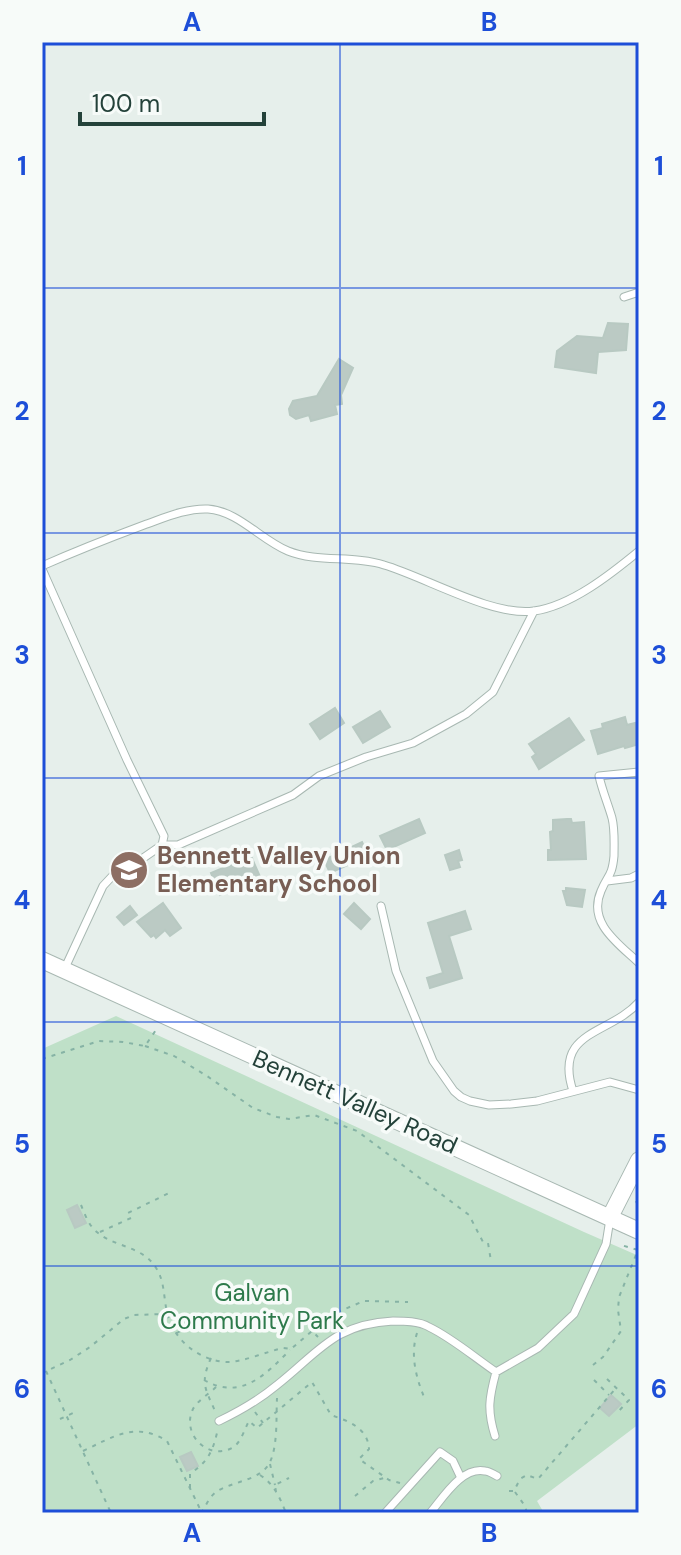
<svg xmlns="http://www.w3.org/2000/svg" width="681" height="1555" viewBox="0 0 681 1555" font-family="'DM Sans',sans-serif">
	<rect width="100%" height="100%" fill="#e6efeb"/>
	<!-- park -->
	<path fill="#bfe0c8" d="M116,1016L584,1232L639,1256V1424L537,1501L544,1513H42V1049Z"/>
	<!-- building -->
	<path fill="#bbcac4" stroke="#b8c9c2" stroke-width="2" d="M608,323L628,324L626,350L598,352L596,373L555,367L557,351L577,336L603,338Z
		M339,359L353,368L341,395L342,404L335,405L337,414L311,421L309,415L296,419L290,415L289,409L293,401L317,396Z
		M335,708L344,723L320,739L310,724Z
		M380,711L390,727L363,743L353,727Z
		M625,717L627,725L635,723L639,744L625,748L624,746L598,754L591,731L603,728L602,724Z
		M569,718L584,740L539,769L532,757L536,754L529,744Z
		M419,819L425,833L387,850L380,836Z
		M567,819H571L572,823L584,822L586,859L548,860V850H551L550,832L553,831V820Z
		M362,842L368,856L330,873L324,860Z
		M459,850L462,860L458,861L460,867L450,870L445,855Z
		M251,856L261,879L220,895L211,873Z
		M566,888L585,890L582,907L567,905L563,891H566Z
		M163,903L181,928L170,936L165,930L156,938L154,935L151,937L137,922Z
		M354,903L370,919L361,929L344,914Z
		M130,906L137,915L124,925L117,917Z
		M465,911L471,929L449,936L462,978L430,988L427,978L443,973L428,923Z
		M77,1205L86,1223L75,1228L67,1210Z
		M611,1395L621,1404L609,1416L600,1408Z
		M191,1452L198,1466L187,1471L180,1457Z"/>
	<g fill="none" stroke-linecap="round" stroke-linejoin="round">
		<!-- service casing -->
		<g stroke="#a8b8b2" stroke-width="9">
			<path id="service" d="M624,297L639,292
				M42,566C76,551 109,538 144,525C164,518 186,508 208,509C238,511 261,540 288,551C318,563 353,555 384,565C425,577 493,617 534,611C571,606 611,574 639,551
				M42,569L127,760L164,836L162,845L136,863L117,871L103,886L64,970
				M639,772L599,776C602,790 608,804 612,818C615,830 614,844 614,856C612,877 608,874 601,891C587,923 619,944 639,963
				M162,845H178L293,795L319,776L366,757L413,743L466,714L493,692L534,611
				M607,881L631,878L639,874
				M381,906L396,971L433,1061L454,1091L461,1097L470,1101L489,1105L511,1104L537,1101L610,1082L639,1090
				M573,1091C553,1030 610,1035 639,1002
				M219,1421C240,1411 259,1400 277,1385C319,1352 334,1324 393,1321C404,1321 419,1321 429,1327C452,1338 474,1357 496,1372L538,1348L574,1314L606,1244L610,1219
				M495,1436C487,1410 489,1398 496,1372
				M385,1513L440,1452L453,1461L461,1478
				M430,1513C443,1498 462,1466 485,1471C489,1471 493,1474 497,1476"/>
		</g>
		<!-- tertiary casing -->
		<g stroke="#a8b8b2" stroke-width="18">
			<path id="tertiary" d="M42,960L639,1231
				M610,1217L639,1160"/>
		</g>
		<!-- path -->
		<path stroke="#86b3a5" stroke-width="2" stroke-dasharray="4 6" stroke-linecap="butt" d="M145,1046L174,1056L207,1076L253,1108L277,1117L289,1119L314,1115L357,1131L469,1215L483,1242L488,1243L491,1261
			M42,1059L99,1041L123,1042L145,1046L158,1027
			M636,1201L639,1208
			M81,1205C84,1212 87,1221 92,1227C108,1247 139,1244 154,1265C165,1279 163,1295 167,1312C173,1340 200,1362 229,1362C242,1362 269,1351 283,1348L291,1349L312,1331L318,1337
			M100,1232L131,1218L128,1213L169,1193
			M313,1330L340,1311L364,1301L408,1302
			M177,1333L182,1330L178,1325
			M417,1333C410,1355 416,1377 424,1397
			M211,1358C200,1383 205,1388 215,1411
			M593,1365L603,1357L621,1331L618,1310L619,1297L638,1250L621,1245
			M46,1371L111,1513
			M42,1373L70,1360L90,1347L124,1319L134,1315L166,1314
			M607,1379L629,1400L617,1413
			M204,1380C241,1401 265,1375 290,1350
			M594,1380L609,1395
			M216,1387C209,1394 198,1400 193,1409C181,1433 207,1461 232,1448C241,1443 244,1430 249,1421L257,1428L312,1382L331,1415C348,1421 368,1428 369,1449L359,1459L389,1480L400,1483
			M255,1412L263,1423
			M60,1419L73,1413
			M83,1451C113,1437 135,1421 167,1441L202,1513
			M270,1464L275,1485
			M260,1475C274,1484 280,1498 286,1513
			M190,1488V1474C208,1461 212,1453 217,1433
			M509,1491H514L520,1479L527,1475L538,1479L616,1388
			M276,1492L275,1485L289,1478
			M515,1492L525,1506L527,1513
			M355,1496L373,1481L384,1478
			M201,1513C206,1506 209,1497 216,1492C232,1481 261,1481 270,1462C278,1445 276,1417 277,1398"/>
		<!-- service -->
		<use href="#service" stroke="#fff" stroke-width="7"/>
		<!-- tertiary -->
		<use href="#tertiary" stroke="#fff" stroke-width="16"/>
	</g>
	<!-- grid -->
	<path fill="none" stroke="#1d4ed8" stroke-width="2" stroke-opacity="0.55" d="M340,42V1513M42,288H639M42,533H639M42,778H639M42,1022H639M42,1266H639"/>
	<!-- icons -->
	<defs>
		<g id="school-disc" transform="scale(2)"><circle r="9.5" fill="#8d6e63" stroke="#f7fbf9"/><path d="M0-5L7-2L0 1L-7-2ZM-4 1L0 2.5L4 1V4Q0 6-4 4Z" fill="#fff"/></g>
	</defs>
	<g fill-rule="evenodd">
		<use href="#school-disc" x="129" y="870"/>
	</g>
	<g text-anchor="middle" stroke-width="7" stroke-linejoin="round" paint-order="stroke">
		<!-- education labels -->
		<g font-size="24" font-weight="bold" fill="#785e54" stroke="#f7fbf9" text-anchor="start">
			<text x="157" y="864">Bennett Valley Union<tspan x="157" dy="28">Elementary School</tspan></text>
		</g>
		<!-- street labels -->
		<g font-size="24" fill="#24423a" stroke="#f7fbf9">
			<text transform="translate(355 1102) rotate(24)" y="8">Bennett Valley Road</text>
		</g>
		<!-- park labels -->
		<g font-size="24" fill="#2d7a4b" stroke="#f7fbf9">
			<text x="252" y="1301">Galvan<tspan x="252" dy="28">Community Park</tspan></text>
		</g>
	</g>
	<!-- border -->
	<rect width="681" height="1555" fill="none" stroke="#f7fbf9" stroke-width="88"/>
	<!-- scale -->
	<path d="M80 112v12h184v-12" fill="none" stroke="#24423a" stroke-width="4"/>
	<text x="92" y="112" font-size="24" fill="#24423a" stroke="#f7fbf9" stroke-width="6" paint-order="stroke">100 m</text>
	<rect x="44" y="44" width="593" height="1467" fill="none" stroke="#1d4ed8" stroke-width="3"/>
	<g font-size="26" text-anchor="middle" font-weight="bold" fill="#1d4ed8">
		<text x="192" y="31">A</text>
		<text x="489" y="31">B</text>
		<text x="22" y="175">1</text>
		<text x="659" y="175">1</text>
		<text x="22" y="420">2</text>
		<text x="659" y="420">2</text>
		<text x="22" y="664">3</text>
		<text x="659" y="664">3</text>
		<text x="22" y="909">4</text>
		<text x="659" y="909">4</text>
		<text x="22" y="1153">5</text>
		<text x="659" y="1153">5</text>
		<text x="22" y="1398">6</text>
		<text x="659" y="1398">6</text>
		<text x="192" y="1542">A</text>
		<text x="489" y="1542">B</text>
	</g>
</svg>
